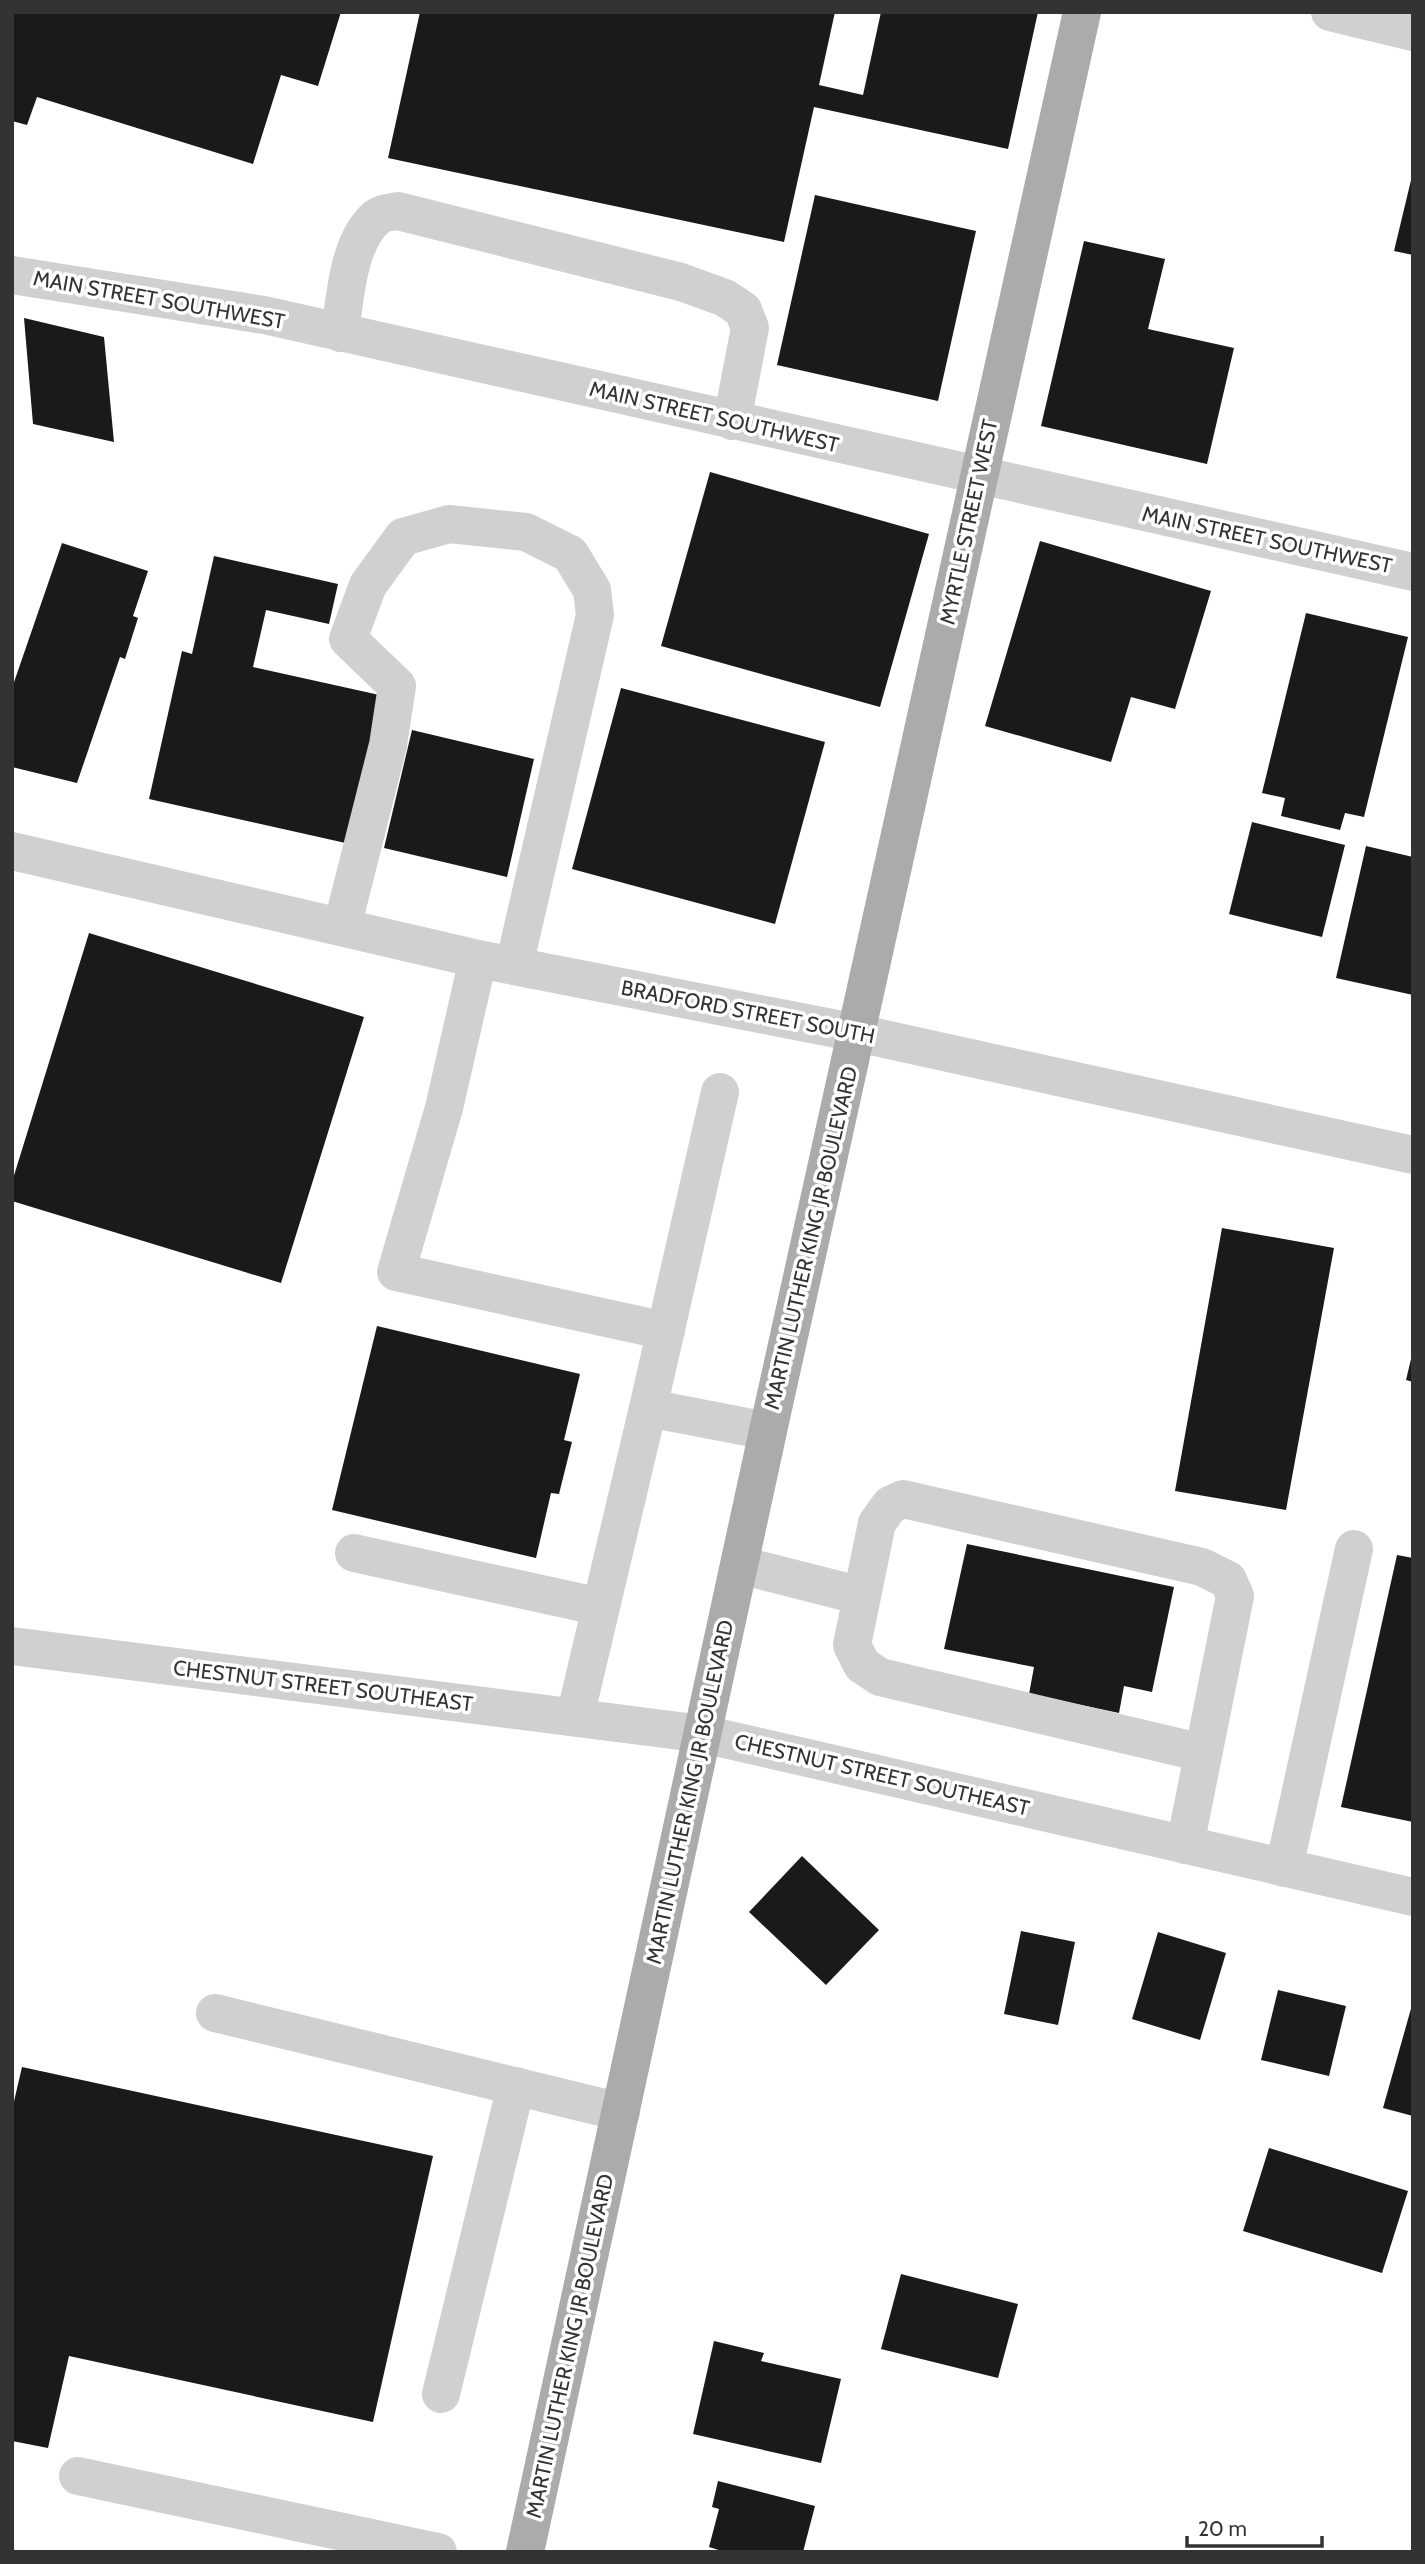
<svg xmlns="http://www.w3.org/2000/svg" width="1425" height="2564" viewBox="0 0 1425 2564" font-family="Cabin,sans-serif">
	<rect width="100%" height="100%" fill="#fff"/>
	<!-- building -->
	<path fill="#1a1a1a" d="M12,12H341L318,86L281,75L253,164L37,97L27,125L12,121Z
		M420,12H835L819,85L863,95L881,12H1038L1008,149L814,107L784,242L388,158Z
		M1412,176H1413V255L1394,251Z
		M815,195L976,231L938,401L777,365Z
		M1084,241L1165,259L1148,329L1234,348L1207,464L1041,426Z
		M24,318L104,337L114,442L33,424Z
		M710,472L929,534L880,707L661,646Z
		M1040,541L1211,591L1175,709L1131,697L1111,762L985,726Z
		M62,543L148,571L133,616L138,618L125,659L120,657L77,783L12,767V688Z
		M214,556L338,584L329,624L266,610L253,667L384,696L350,844L149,799L182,651L192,654Z
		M1306,613L1408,637L1364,817L1345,813L1340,830L1281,816L1285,798L1262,793Z
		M621,688L825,742L775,924L572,869Z
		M412,730L534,759L507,877L384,848Z
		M1252,822L1345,845L1322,937L1229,914Z
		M1366,846L1413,857V995L1336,978Z
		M89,933L364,1017L281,1283L12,1201V1182Z
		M1222,1228L1334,1248L1286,1510L1175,1491Z
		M377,1326L580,1374L564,1440L572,1442L559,1494L551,1493L536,1558L332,1510Z
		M1412,1355H1413V1382L1406,1380Z
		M967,1544L1174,1587L1152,1692L1124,1686L1119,1713L1029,1694L1034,1667L944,1649Z
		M1397,1555L1413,1558V1822L1341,1807Z
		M802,1856L879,1930L826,1985L749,1912Z
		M1021,1931L1075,1942L1058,2025L1004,2014Z
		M1158,1932L1226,1953L1200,2040L1132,2019Z
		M1278,1990L1346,2006L1329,2076L1261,2060Z
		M1412,2005H1413V2116L1383,2108Z
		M22,2067L433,2156L373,2422L69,2356L48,2448L12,2441V2110Z
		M1269,2148L1408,2191L1382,2273L1243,2231Z
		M901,2274L1018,2304L998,2378L881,2349Z
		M714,2341L764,2353L761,2361L841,2379L821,2463L693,2434Z
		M718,2481L815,2506L803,2552H725L709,2547L719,2509L712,2507Z"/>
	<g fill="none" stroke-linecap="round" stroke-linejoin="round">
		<!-- minor -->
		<path stroke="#d0d0d0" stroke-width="38" d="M1330,12L1413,32
			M12,275L264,315L1413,572
			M340,333C345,298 348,241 377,217C382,213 391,212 398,211L681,282L725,298L743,310L750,328L732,421
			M12,851L478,959L857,1033L1413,1155
			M342,927L388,745L397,686L348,639L368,585L403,537L449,524L526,532L570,554L592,590L595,615L514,966
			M478,959L444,1108L396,1272L666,1331
			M648,1408L768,1431
			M354,1553L601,1607
			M740,1565L862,1596
			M12,1646L703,1734L1413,1897
			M575,1717L648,1408L720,1092
			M1185,1845L1235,1596L1228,1580L1202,1567L903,1499L890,1505L877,1523L852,1645L862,1665L880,1677L1203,1753
			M1284,1868L1354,1549
			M215,2013L621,2112
			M441,2394L516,2086
			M78,2476L438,2552"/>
		<!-- major -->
		<path stroke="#ababab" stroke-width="38" d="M525,2552L768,1431L1082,12"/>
	</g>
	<g text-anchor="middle" stroke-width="7" stroke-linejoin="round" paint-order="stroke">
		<!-- street labels -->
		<g font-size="21" fill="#333" stroke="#fff">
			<text transform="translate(159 300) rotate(10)" y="7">MAIN STREET SOUTHWEST</text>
			<text transform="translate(714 417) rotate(13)" y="7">MAIN STREET SOUTHWEST</text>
			<text transform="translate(969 522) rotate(-78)" y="7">MYRTLE STREET WEST</text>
			<text transform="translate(1267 540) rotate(12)" y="7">MAIN STREET SOUTHWEST</text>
			<text transform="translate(748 1012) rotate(11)" y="7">BRADFORD STREET SOUTH</text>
			<text transform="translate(811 1238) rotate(-77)" y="7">MARTIN LUTHER KING JR BOULEVARD</text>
			<text transform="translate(323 1686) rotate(7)" y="7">CHESTNUT STREET SOUTHEAST</text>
			<text transform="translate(882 1775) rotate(13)" y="7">CHESTNUT STREET SOUTHEAST</text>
			<text transform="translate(690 1792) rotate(-78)" y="7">MARTIN LUTHER KING JR BOULEVARD</text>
			<text transform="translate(570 2346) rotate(-78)" y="7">MARTIN LUTHER KING JR BOULEVARD</text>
		</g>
	</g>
	<!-- border -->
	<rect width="1425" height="2564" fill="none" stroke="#333333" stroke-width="28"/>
	<!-- scale -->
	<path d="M1187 2536v10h135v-10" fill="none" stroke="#333333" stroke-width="3.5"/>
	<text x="1198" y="2536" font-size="21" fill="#333333" stroke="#ffffff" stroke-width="5" paint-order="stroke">20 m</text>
</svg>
